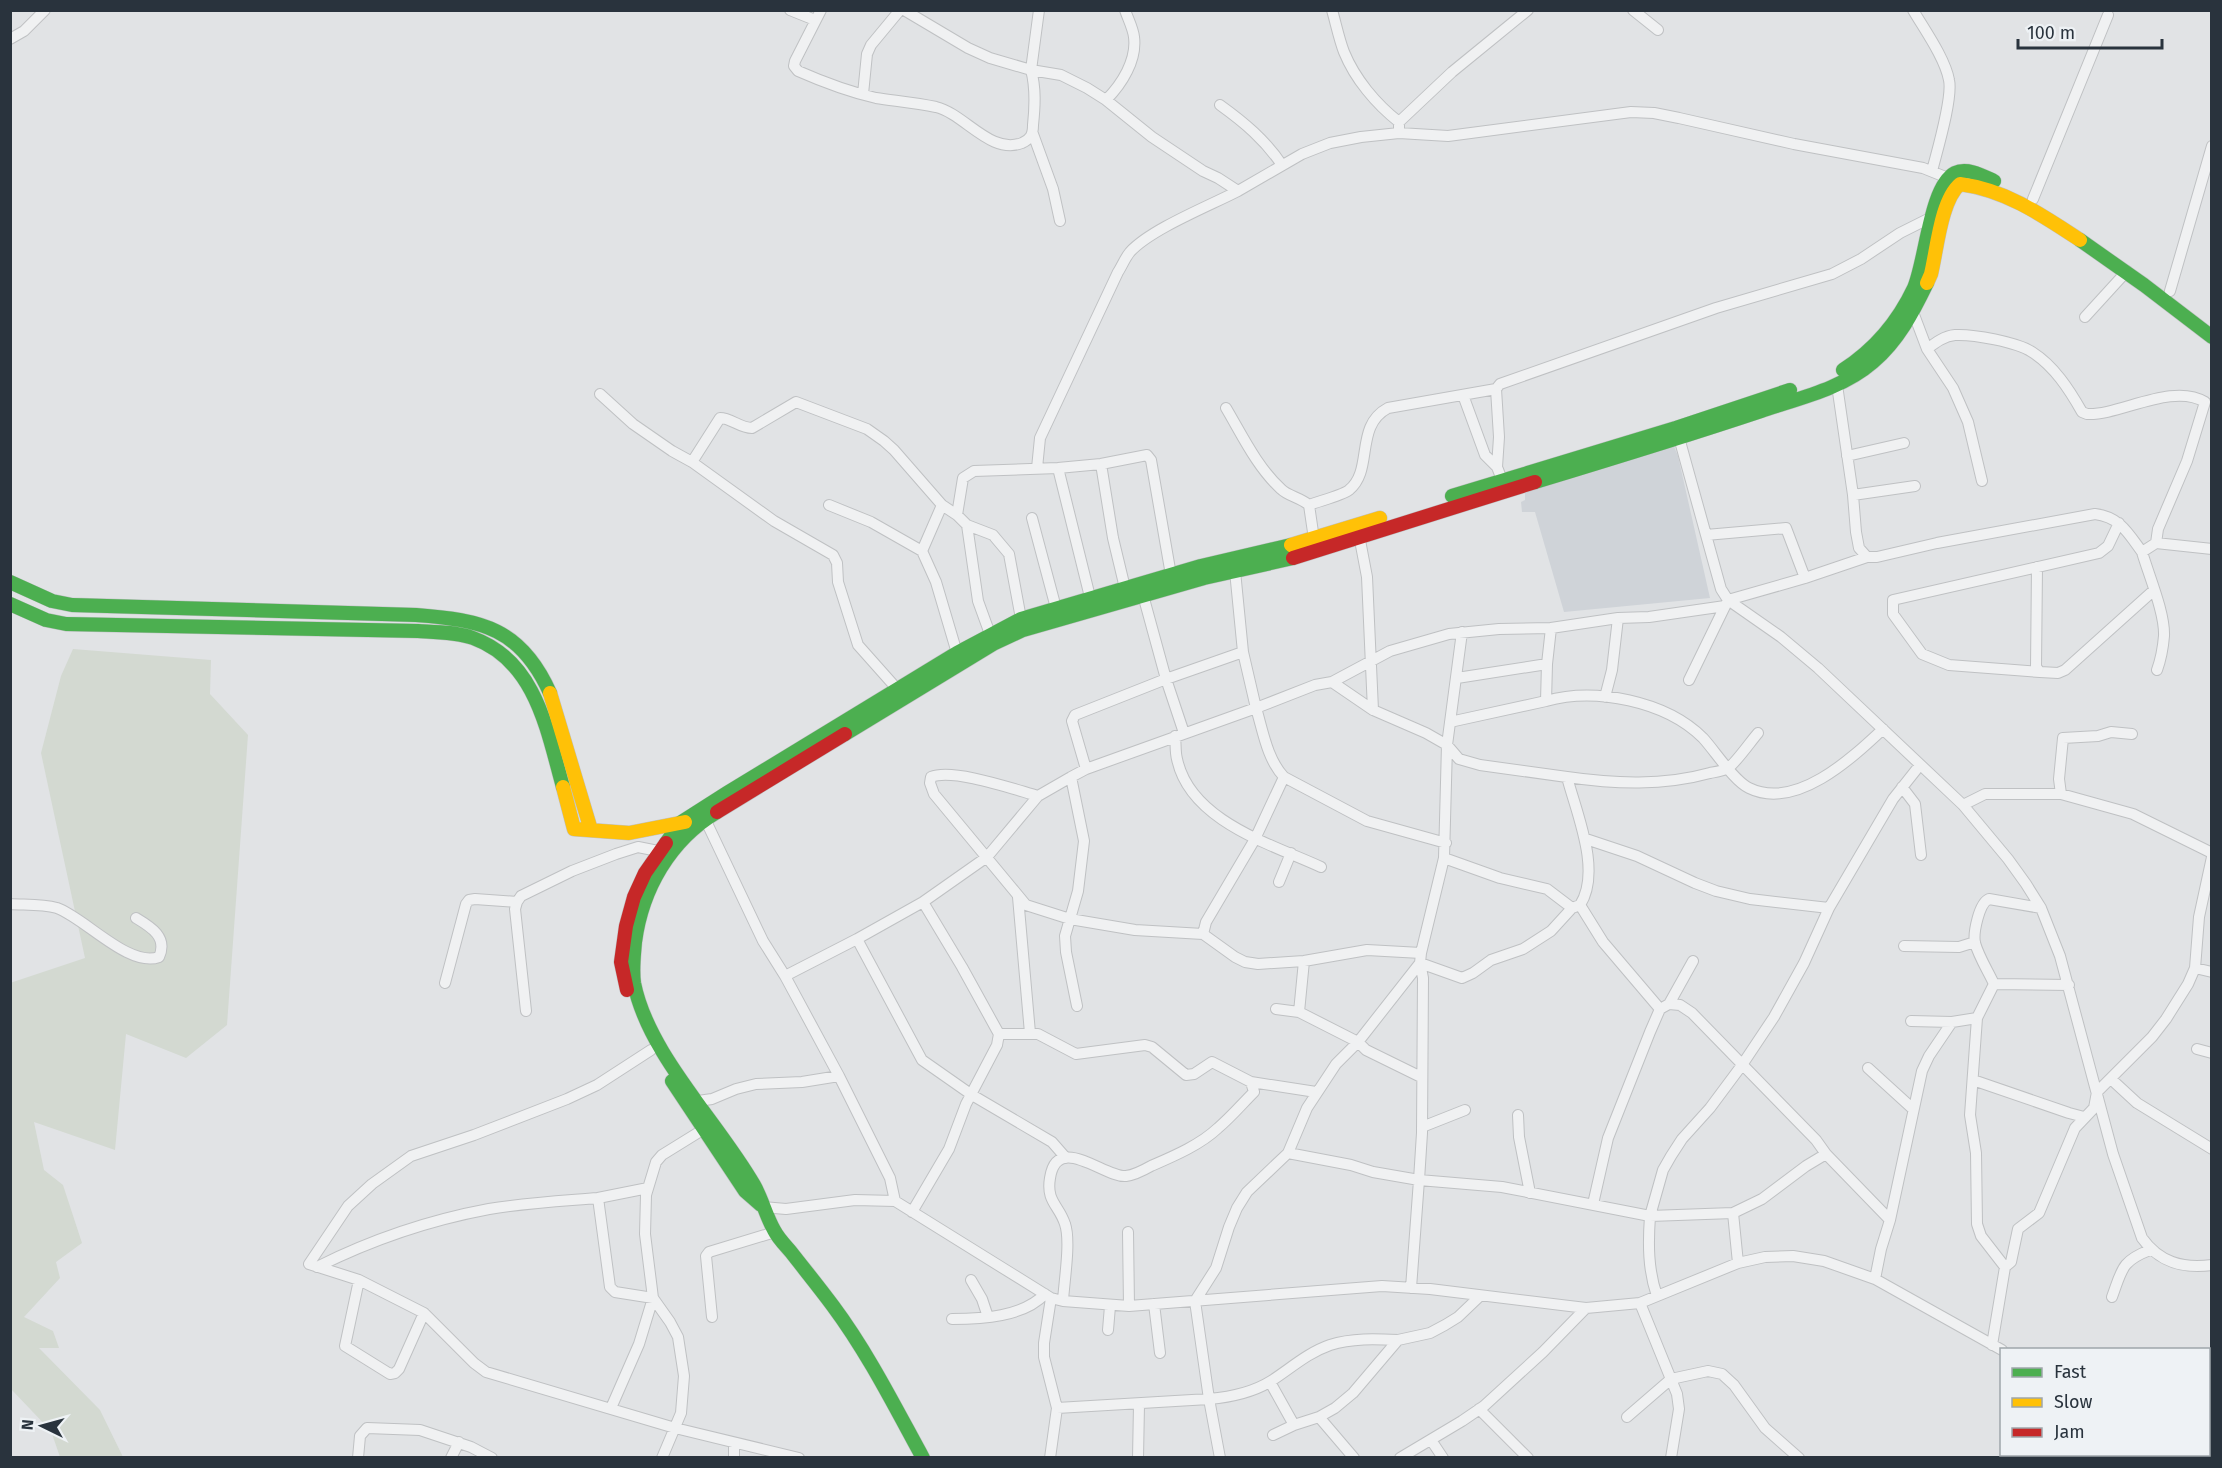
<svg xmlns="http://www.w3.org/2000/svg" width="2222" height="1468" viewBox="0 0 2222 1468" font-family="'Fira Sans',sans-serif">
	<rect width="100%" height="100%" fill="#e1e3e5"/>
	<!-- built -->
	<path fill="#cfd3d8" d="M1673,444L1678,456L1710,598L1564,612L1535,512H1522L1521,502L1525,500V492Z"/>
	<!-- green -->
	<path fill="#d3d9d1" d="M73,649L211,660L210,694L248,735L227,1025L186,1058L126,1034L115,1150L34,1122L44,1170L63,1185L82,1243L56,1262L60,1278L24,1317L53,1331L59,1348H39L100,1410L123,1457H60L51,1431L11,1389L10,983L85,958L41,753L61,676Z"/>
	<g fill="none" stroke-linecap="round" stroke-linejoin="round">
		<!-- street casing -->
		<g stroke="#bfc1c3" stroke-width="12">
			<path id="street" d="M790,10L815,20
				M821,10L795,61L794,66L798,71C823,82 850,92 876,98C896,101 916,103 936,107C965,114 990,155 1022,143C1031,139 1033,134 1033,125C1035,106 1036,88 1031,70L990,58L968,48L904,10
				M1039,10L1031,70L1061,75L1087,88L1106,100L1152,137L1203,171L1218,178L1238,191L1302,154L1330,143L1361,137L1399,133L1448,136L1631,112L1654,113L1679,118L1794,144L1923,168L1953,180
				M1332,10C1336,24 1339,39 1344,52C1355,79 1376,104 1399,122
				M1633,10L1658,30
				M1913,10C1924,29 1945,58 1949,80C1953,98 1937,151 1932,171
				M10,39L24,31L45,10
				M863,94L867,54L871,45L900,10
				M1106,100C1122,84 1137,60 1134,37C1133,28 1128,19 1125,10
				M1220,105C1245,123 1265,140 1282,165
				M1399,133V122L1452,72L1528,10
				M1033,134L1053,189L1060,221
				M2033,199L2108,15
				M2170,291L2212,146
				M1913,312L1927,349L1953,388L1968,422L1982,481
				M2085,317L2127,271
				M1927,349C1935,343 1944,336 1955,335C1973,334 2017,342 2032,352C2054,366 2069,389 2082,412L2087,414C2119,416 2172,382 2205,402L2187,461L2158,529L2156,543
				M1837,385L1853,495L1856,532L1859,548L1867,557H1877L1937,543L2095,514C2120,517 2128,533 2142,552L2156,543L2212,549
				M600,394L633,424L672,451L692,462L774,521L833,555L837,563L838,582L858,645L898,690
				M1463,395L1485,455L1497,467
				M1226,408C1242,435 1257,467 1281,489C1288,496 1299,497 1309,505L1314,539
				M1678,434L1721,589L1728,600L1781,637L1818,668L1963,805L2008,859L2026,884L2041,908L2060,956L2113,1154L2142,1238C2159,1262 2182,1269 2212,1265
				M1847,456L1904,443
				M692,462L720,418C731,418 740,428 752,428L796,402L867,429L884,441L894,450L942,505L922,551L936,582L957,653
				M1101,464L1113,538L1125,588
				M1037,468L1040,438L1118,272C1122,266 1125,258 1130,252C1151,229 1209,206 1238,191
				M1058,468L1090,597
				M1504,485L1497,467L1499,437L1496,389L1500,384L1716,308L1832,274L1861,259L1900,233L1932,217
				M1853,495L1915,486
				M829,505L871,522L922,551
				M942,505L957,515L967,525L993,535L1009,554L1022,624
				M1309,505C1319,501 1341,496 1349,490C1374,470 1354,426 1388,408L1496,389
				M957,515L963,478L974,471L1058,468L1101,464L1147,455L1151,460L1171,575
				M1032,518L1056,608
				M967,525L978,601L990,634
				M1359,535L1367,577L1373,710L1426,733L1447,745L1459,759L1480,765L1567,777C1576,812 1602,871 1580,905L1603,942L1660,1009
				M1706,535L1786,528L1805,578
				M2142,552C2149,576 2165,613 2164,636C2163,648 2161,659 2157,670
				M2037,567L2036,667L2040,672L2058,673L2065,670L2153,591
				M1235,571L1243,652L1256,708L1315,685L1332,682L1390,651L1449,634L1499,629L1551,628L1547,664L1546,701C1595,687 1666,701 1703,738C1715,751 1734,781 1749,788C1796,811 1852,758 1883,729
				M1143,595L1166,679L1184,733
				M1551,628L1618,618L1649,617L1725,606
				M1462,632L1447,745L1444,858L1421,953L1420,963L1423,978L1422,1133L1419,1180L1502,1187L1650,1216C1648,1244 1648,1270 1657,1296
				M2040,672L1949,665L1922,654L1893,614V600L2099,553L2108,546L2119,523
				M1457,678L1547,664
				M1689,680L1728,600L1805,578L1867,557
				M1332,682L1373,710
				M1605,697L1612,670L1618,618
				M1450,722L1546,701
				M1175,736C1176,743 1175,752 1177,759C1190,821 1271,844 1321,867
				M1086,769L1072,721L1075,715L1166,679L1243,652
				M1071,777L1084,841L1078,891L1065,936L1066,952L1077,1006
				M1567,777C1615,784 1663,786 1710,773C1715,772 1723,771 1728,768C1735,764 1751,741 1758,733
				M1902,787L1915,804L1921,855
				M2061,794L2059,779L2063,738L2098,736L2111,732L2132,734
				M1038,796C1013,789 953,768 931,777L930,783L934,794L1026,905L1070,919L1135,930L1203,934L1235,957L1245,962L1258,964L1304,961L1367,950L1421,953
				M1963,805L1985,794H2061L2133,814L2212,853
				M705,819L763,941L785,976L839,1076L890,1178L895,1201
				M1586,839L1637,856L1695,883L1716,891L1750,899L1829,908
				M1444,858L1500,878L1547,889L1572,908
				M1279,882L1291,853
				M1018,897L1030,1033
				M923,902L962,967L999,1034
				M10,904C26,905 42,904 57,908C85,918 129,968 159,957C168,937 151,927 136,918
				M1203,934L1206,922L1255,839L1284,777L1367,821L1446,843
				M857,939L922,1060L972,1095L1052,1142L1066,1158
				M1904,946L1959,947L1975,942
				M2195,968L2212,972
				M785,976L857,939L923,902L987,857L1038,796L1071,777L1086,769L1256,708C1263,731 1267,759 1284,777
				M445,983L466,904L469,900L475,899L517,902
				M1994,984C1988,971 1979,957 1975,943C1973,933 1979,903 1989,899L2041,908
				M1669,1004L1693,961
				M1276,1009L1299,1012L1304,961
				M526,1011L515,909L517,902L521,896L572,871L616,854L638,847L658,851
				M1299,1012L1358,1042L1366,1050L1421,1077
				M1911,1021L1952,1022
				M2197,1049L2212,1053
				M651,1050L597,1085L567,1099L474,1135L411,1156L372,1184L348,1206L309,1264L359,1280L424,1313L474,1363L486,1372L675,1428L799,1458
				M1868,1068L1913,1109
				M2111,1079L2137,1103L2212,1149
				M1973,1080L2069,1113L2084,1117
				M1251,1082L1316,1092
				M698,1101L712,1099L736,1089L756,1084L802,1082L839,1076
				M1518,1115L1519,1137L1530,1193
				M1422,1127L1465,1110
				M1288,1153L1351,1165L1373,1172L1419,1180L1411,1288
				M1826,1154L1890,1220L1881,1249L1875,1279
				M1593,1204L1608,1138L1650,1032L1660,1009L1669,1004L1680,1005L1692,1013L1816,1140L1826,1154L1806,1166L1762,1199L1733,1213L1738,1263
				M763,1207L786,1209L855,1200L895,1201L1051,1298L1063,1301L1129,1306L1382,1286L1430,1289L1586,1308L1640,1303L1738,1263L1765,1257L1793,1256L1824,1261L1875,1279L2002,1350
				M912,1212L949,1149L966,1104L997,1045L999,1034H1038L1076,1054L1145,1045L1152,1047L1186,1075L1194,1074L1212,1062L1251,1082L1254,1092C1242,1104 1231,1117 1218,1128C1200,1145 1174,1156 1151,1166C1144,1170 1134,1175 1126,1176C1105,1178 1057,1132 1050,1178C1046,1202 1059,1205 1065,1224C1071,1241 1064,1282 1063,1301
				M1733,1213L1650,1216L1663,1170L1671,1156L1682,1139L1710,1108L1742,1065L1774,1017L1804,963L1829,908L1893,799L1920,765
				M1890,1220L1922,1071L1929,1056L1952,1022L1977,1018
				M1128,1232L1129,1306
				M317,1267C371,1240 430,1220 489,1209C525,1203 562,1201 598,1198
				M2005,1267L1981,1236L1977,1224L1976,1153L1970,1115L1977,1018L1994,984L2069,985
				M359,1280L345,1346L390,1374L395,1373L399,1369L424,1313
				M971,1280L982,1299L988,1317
				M2112,1297C2122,1270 2121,1261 2150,1250
				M1051,1298L1044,1343V1357L1057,1408
				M1640,1303L1677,1394L1679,1409L1671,1458
				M1154,1304L1160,1353
				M712,1317L706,1256L709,1252L775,1232
				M952,1319C982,1319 1023,1317 1045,1294
				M1108,1330L1110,1306
				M1992,1345L2005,1267L2011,1262L2018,1229L2039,1213L2075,1128L2094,1108L2097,1092L2152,1037L2166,1019L2188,984L2195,968L2199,917L2212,857
				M1270,1382L1294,1425L1273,1435
				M611,1408L639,1344L653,1298L615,1292L610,1287L598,1198L648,1188
				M2208,1408H2212
				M1479,1409L1528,1458
				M1319,1417L1335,1408L1353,1393L1398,1340L1430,1333L1445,1325L1458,1317L1480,1296
				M1627,1417L1671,1379L1708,1371L1722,1374L1734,1385L1765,1428L1799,1458
				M1294,1425L1319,1417L1354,1458
				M1431,1440L1443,1458
				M734,1443V1458
				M358,1458L360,1436L367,1428L420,1430L471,1447L492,1458
				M451,1458L459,1442
				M662,1458L681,1413L684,1376L678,1337L670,1322L653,1298L645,1234L646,1195L656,1162L662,1155L704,1129
				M1050,1458L1057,1408L1209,1399L1195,1301L1216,1268L1229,1227L1237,1208L1247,1192L1288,1153L1307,1108L1336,1064L1358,1042L1420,963L1462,978L1473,973L1491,960L1523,949L1551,931L1572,908L1580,905
				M1138,1458L1139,1405
				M1220,1458L1209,1399C1231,1397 1252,1393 1271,1381C1290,1369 1307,1353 1330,1345C1352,1338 1375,1339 1398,1340
				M1400,1458L1462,1421L1484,1406L1543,1352L1586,1308
				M2078,1458L2079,1454"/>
		</g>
		<!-- fast casing -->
		<g stroke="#bfc1c3" stroke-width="15">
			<path id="fast" d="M2080,240L2144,285L2212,337
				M1843,370C1874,350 1898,322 1914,288C1926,260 1930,186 1955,173C1967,167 1983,176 1994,181
				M1535,482C1611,459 1686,436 1761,411C1799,398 1842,389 1873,362C1898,341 1913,312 1927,283
				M1452,496L1676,428L1790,390
				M10,582L52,601L72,605L416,615C482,620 521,628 550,693
				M10,604L46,620L66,624L418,631C436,632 456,632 473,638C536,661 547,730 563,787
				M845,734L993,644L1023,630L1204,578L1293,558
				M717,812C670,840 642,889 635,942C634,955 632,969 634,983C648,1054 718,1122 754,1185C762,1199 766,1216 774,1230C778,1238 785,1245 791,1252C805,1270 819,1287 833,1306C868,1353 895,1407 923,1458
				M666,843L680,823L727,793L957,653L1021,619L1201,566L1291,545
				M672,1081L745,1191L761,1205"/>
		</g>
		<!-- slow casing -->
		<g stroke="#bfc1c3" stroke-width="15">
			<path id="slow" d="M1927,283L1931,274C1937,249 1941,200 1960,184C2006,190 2042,215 2080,240
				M1291,545L1380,518
				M550,693L591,830
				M563,787L574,829L629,833L685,822"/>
		</g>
		<!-- jam casing -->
		<g stroke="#bfc1c3" stroke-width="15">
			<path id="jam" d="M1293,558L1535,482
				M717,812L845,734
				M627,990L621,962L626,926L634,897L645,873L666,843"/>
		</g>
		<!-- street -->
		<use href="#street" stroke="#f0f1f2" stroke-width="10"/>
		<!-- fast -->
		<use href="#fast" stroke="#4caf50" stroke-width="14"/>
		<!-- slow -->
		<use href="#slow" stroke="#ffc107" stroke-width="14"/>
		<!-- jam -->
		<use href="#jam" stroke="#c62828" stroke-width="14"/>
	</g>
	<!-- border -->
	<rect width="2222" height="1468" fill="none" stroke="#29333d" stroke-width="24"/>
	<!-- legend -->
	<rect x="2000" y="1348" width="210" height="108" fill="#eef2f5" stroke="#9fa6ab" stroke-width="1.5"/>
	<rect x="2012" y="1368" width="30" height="9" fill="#4caf50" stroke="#9fa6ab" stroke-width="1.5"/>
	<text x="2054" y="1378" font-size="18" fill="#29333d">Fast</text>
	<rect x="2012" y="1398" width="30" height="9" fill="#ffc107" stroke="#9fa6ab" stroke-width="1.5"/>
	<text x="2054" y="1408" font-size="18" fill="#29333d">Slow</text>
	<rect x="2012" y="1428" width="30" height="9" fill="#c62828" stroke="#9fa6ab" stroke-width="1.5"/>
	<text x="2054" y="1438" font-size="18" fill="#29333d">Jam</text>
	<!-- north arrow -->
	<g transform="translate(42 1426) rotate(275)" stroke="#eef2f5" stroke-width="4.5" paint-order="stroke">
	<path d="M0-4.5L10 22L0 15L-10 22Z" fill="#29333d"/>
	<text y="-9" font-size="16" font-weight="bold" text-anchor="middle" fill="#29333d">N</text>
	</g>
	<!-- scale -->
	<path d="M2018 39v9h144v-9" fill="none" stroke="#29333d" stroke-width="3"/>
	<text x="2027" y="39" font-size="18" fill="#29333d" stroke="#eef2f5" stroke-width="4.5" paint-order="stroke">100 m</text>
</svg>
